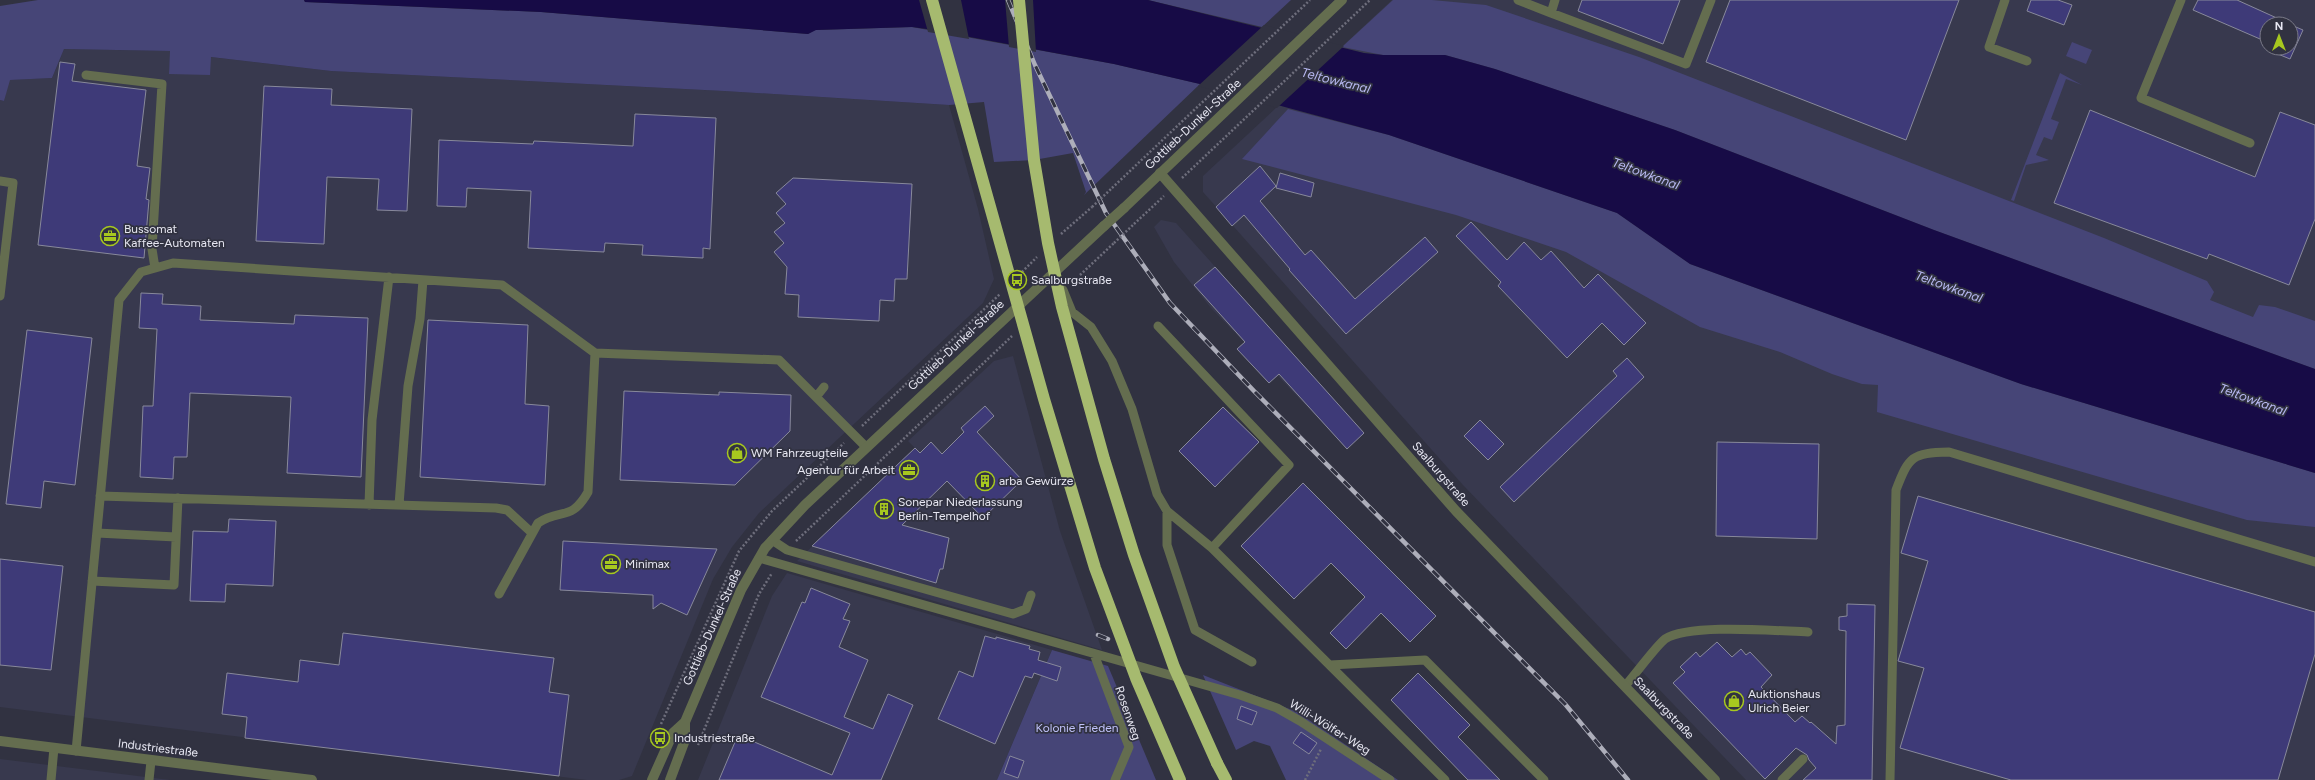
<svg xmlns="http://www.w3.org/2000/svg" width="2315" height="780" viewBox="0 0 2315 780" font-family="Figtree,sans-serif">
	<rect width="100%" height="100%" fill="#313241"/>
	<!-- built -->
	<path fill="#38394e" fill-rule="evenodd" d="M1392,0H2315V780H1746L1463,485L1203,192V176ZM2267,24H2291V48H2267Z
		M64,49L171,51L169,74L210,57L331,71L724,91L949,105L978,209L994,279L983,303L759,513L732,547L713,579L632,776L619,780H587L0,707V100L4,101L9,80L52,78Z
		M1161,220L1176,223L1364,433L1347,449L1278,376L1269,383L1237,349L1244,342L1211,308L1174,262L1154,227Z
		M1013,356L1060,531L1102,650L797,561L915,448L908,441L994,361Z
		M787,573L1052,650L997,780H698L772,596Z
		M0,759L170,780H0Z"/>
	<!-- green -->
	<path fill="#464577" d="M38,0H304L305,2L541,12L808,34L815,30L912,27L1114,64L1200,84L1084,195L1086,192L1073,153L1034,160L994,162L984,102L949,105L724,91L331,71L211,57L210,75L169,74L170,51L64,49L52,78L10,80L4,101L0,100V6Z
		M1148,0H1291L1262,27Z
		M1393,0H1432L1486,5L1639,57L2104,238L2207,281L2214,292L2210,300L2253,317L2259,305L2275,307L2315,321V369L1934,230L1675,130L1495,69L1445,55H1383L1342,47Z
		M2072,42L2092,50L2086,64L2066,56Z
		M2060,73L2082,85L2066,79L2051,119L2059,122L2052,140L2044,137L2036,155L2049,160L2026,165L2014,201L2011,200Z
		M1288,109L1389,135L1617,213L1690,264L2021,384L2315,473V527L2247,520L1877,412L1878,385L1862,384L1832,374L1780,352L1700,327L1566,252L1456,215L1242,159Z
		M1052,650L1108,666L1156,780H997Z
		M1203,675L1297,712L1398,780H1286L1270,746L1254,741L1236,750Z"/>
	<!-- water -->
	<path fill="#170b46" d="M304,0H1148L1364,53L1383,55H1445L1495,69L1675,130L1934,230L2315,369V473L2021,384L1690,264L1617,213L1389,135L1200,84L1114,64L927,29L912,27L816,30L808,34L541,12L305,2Z"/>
	<!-- pier -->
	<path fill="#313241" d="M919,0H961L969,39L928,32Z
		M1005,0H1033L1036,52L1009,47Z
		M1264,25L1344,46L1277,108L1198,86Z"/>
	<!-- building -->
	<path fill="#3e3a78" stroke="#88899b" d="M1582,0H1680L1663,44L1578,11Z
		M1730,0H1959L1906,140L1706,62Z
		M2031,0H2058L2072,5L2064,25L2027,11Z
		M2198,0H2237L2290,24H2267V42L2193,10Z
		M2291,25L2303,30L2290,59L2273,52L2275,48H2291Z
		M60,62L75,64L72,81L146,90L137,166L150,168L146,199L149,200L144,258L38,245Z
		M264,86L332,89L331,105L412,109L407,211L377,210L379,179L327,177L324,244L256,241Z
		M2090,110L2255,177L2280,112L2315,125V219L2289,285L2209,254L2207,259L2054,203Z
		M635,114L716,118L710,249L703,248V258L642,255L643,245L605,243L604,252L528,248L531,191L467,188L466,207L437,206L439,140L533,144L534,141L633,146Z
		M1260,166L1276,186L1260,201L1305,255L1311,250L1355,299L1425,237L1438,252L1346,334L1289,270L1290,269L1244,215L1232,226L1216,207Z
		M1280,173L1314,183L1311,197L1276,188Z
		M793,178L912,184L907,279H895L894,301L880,300L879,321L798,317L799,295L785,294L787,267L774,252L784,243L774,232L785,223L776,213L786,204L776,193Z
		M1471,222L1507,260L1524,242L1541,260L1551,251L1584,288L1598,274L1646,323L1624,345L1602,323L1567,358L1498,286L1501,282L1456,236Z
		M1215,267L1364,433L1347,449L1279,374L1269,383L1237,349L1245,342L1194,285Z
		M141,293L163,294L162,304L201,306L200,320L294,324L295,315L368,318L361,477L287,473L291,397L190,393L187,457H174L173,479L140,477L143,406H153L157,329L139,328Z
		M428,320L528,325L525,404L549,406L545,485L420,477Z
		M27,330L92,338L75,485L44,481L41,508L6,504Z
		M1627,358L1644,377L1514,502L1500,487L1617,376L1613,371Z
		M624,391L719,395V392L791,395L790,431L735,485L620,480Z
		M985,406L994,416L977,432L1022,480L983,518L947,481L902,525L949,538L943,569H940L936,583L812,546L915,448L920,453L931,442L942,454L964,432L961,428Z
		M1223,407L1259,442L1215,487L1179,451Z
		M1480,420L1504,444L1488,460L1464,436Z
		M1717,442L1819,444L1817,539L1716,536Z
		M1303,483L1436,616L1410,642L1381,613L1346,649L1330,633L1365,597L1331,563L1294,599L1241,546Z
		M1918,496L2315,612V654L2278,780H2011L1900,748L1924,668L1898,661L1928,561L1901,553Z
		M229,519L276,521L273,586L226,584L225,602L190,601L193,531L228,532Z
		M563,541L717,549L687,615L661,603L653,609V595L560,590Z
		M0,559L63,566L51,670L0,665Z
		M811,588L850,604L843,619L850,621L839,647L868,660L844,717L873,729L888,694L913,705L881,780H719L738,735L832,775L850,733L761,697L802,602L805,603Z
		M1847,604L1875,605L1872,780H1803L1816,768L1809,760L1807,755L1796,748L1765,779L1673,683L1685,672L1680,667L1696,652L1700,657L1717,642L1732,657L1741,649L1746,655L1750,652L1772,675L1761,687L1795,722L1802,716L1810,723L1811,722L1836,744L1837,726L1845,725L1846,631L1839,630V617L1847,616Z
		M343,633L554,658L549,692L569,695L559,776L245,738L247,717L222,714L227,673L298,682L300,660L339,665Z
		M985,636L996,639V637L1030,646L1029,649L1040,652L1038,660L1061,667L1057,681L1034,673L1032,678L1025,676L995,744L938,719L959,671L973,677Z
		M1418,673L1470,725L1458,737L1500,780H1468L1391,700Z
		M1241,706L1257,712L1252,725L1237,719Z
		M1301,732L1317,743L1309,754L1293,743Z
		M1010,756L1024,761L1018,778L1004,773Z"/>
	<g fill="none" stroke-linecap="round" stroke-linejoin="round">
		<!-- path -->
		<path stroke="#6e6e7c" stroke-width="2.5" stroke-dasharray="2 2" stroke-linecap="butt" d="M1182,178L1370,0
			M1112,188L1310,0
			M1134,224L1164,196
			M1061,234L1092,207
			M1022,272L1037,257
			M1080,275L1114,243
			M862,426L1000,294
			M796,541L1012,336
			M661,724L739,551L772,511L844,443
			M698,745L759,594L772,573
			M1305,780L1321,749"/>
		<!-- service -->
		<path stroke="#646d4f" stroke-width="9" d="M1518,0L1551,13
			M1555,0L1551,13L1686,64L1711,0
			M2005,0L1989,47L2027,61
			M2181,0L2141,98L2250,143
			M86,75L162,84L152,249L155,268
			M0,181L13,183L0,296
			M1063,290L1072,312L1091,327L1112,361L1132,409L1157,494L1167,511L1212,548L1445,780
			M1158,326L1289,465L1212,548
			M816,397L824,387
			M100,496L496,508L507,510L532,533
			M369,505L372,420L389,277
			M399,505L408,386L420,319L423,280
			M1167,511V545L1195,630L1252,662
			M97,533L176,537
			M772,540L787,550L1013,614L1026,609L1031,595
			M759,558L1240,695L1277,708L1300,721L1390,780
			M92,581L174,585L178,498
			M499,594L538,523C561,508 571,522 588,492L595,353
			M1094,654L1129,747L1115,780
			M1330,665L1425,660L1544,780
			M1625,686C1634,676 1656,646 1665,639C1689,623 1777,631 1808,632
			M76,751L119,300L141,272L173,263L502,285L595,353L779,360L866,447
			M51,780L54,748
			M149,780L151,761
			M1782,780L1803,759
			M1890,780L1896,490C1909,456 1912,453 1949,452L2315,562"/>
		<!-- minor -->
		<path stroke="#646d4f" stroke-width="10" d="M1160,173L1456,511L1715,780
			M0,741L312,780"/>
		<!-- tertiary -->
		<path stroke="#646d4f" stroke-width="10" d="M1124,208L1342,0
			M652,780L673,733L685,722
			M670,780L685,740V722L741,590L765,548L805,505L1104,226"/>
		<!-- motorway -->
		<path stroke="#a6ba6f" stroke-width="12" d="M1217,763L1226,780"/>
		<!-- rail casing -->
		<g stroke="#adaeba" stroke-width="4.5">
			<path id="rail" d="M1008,0L1035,65L1106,213L1170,303L1254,391L1565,704L1628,780
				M1098,635L1108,639"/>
		</g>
		<!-- rail -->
		<use href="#rail" stroke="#313241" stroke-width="3" stroke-dasharray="9" stroke-linecap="butt"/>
		<!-- path-bridge -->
		<path stroke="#6e6e7c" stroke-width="2.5" stroke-dasharray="2 2" stroke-linecap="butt" d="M1092,207L1112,188
			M1114,243L1134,224"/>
		<!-- tertiary-bridge -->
		<path stroke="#646d4f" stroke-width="10" d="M1104,226L1124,208"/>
		<!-- motorway-bridge -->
		<path stroke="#a6ba6f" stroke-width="12" d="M932,0L1044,399L1095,568L1136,678L1180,780
			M1019,0L1034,160L1048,243L1062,307L1104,459L1134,555L1174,667L1217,763"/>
	</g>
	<!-- icons -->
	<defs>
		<g id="office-ring" transform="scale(1)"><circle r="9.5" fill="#313241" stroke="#a7c81f" stroke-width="1.5"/><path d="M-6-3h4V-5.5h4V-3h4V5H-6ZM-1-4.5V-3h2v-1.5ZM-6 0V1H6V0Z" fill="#a7c81f"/></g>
		<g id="bus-ring" transform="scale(1)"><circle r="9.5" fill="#313241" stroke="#a7c81f" stroke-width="1.5"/><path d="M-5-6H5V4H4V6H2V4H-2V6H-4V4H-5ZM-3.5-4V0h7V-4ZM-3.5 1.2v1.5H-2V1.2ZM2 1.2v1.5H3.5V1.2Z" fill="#a7c81f"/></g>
		<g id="shop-ring" transform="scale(1)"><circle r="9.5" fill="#313241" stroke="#a7c81f" stroke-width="1.5"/><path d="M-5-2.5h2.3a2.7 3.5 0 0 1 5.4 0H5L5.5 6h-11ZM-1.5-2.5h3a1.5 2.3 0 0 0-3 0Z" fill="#a7c81f"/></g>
		<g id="building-ring" transform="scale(1)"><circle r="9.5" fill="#313241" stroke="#a7c81f" stroke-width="1.5"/><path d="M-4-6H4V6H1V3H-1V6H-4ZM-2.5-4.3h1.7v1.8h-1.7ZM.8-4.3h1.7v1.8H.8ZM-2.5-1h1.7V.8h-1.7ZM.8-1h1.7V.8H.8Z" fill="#a7c81f"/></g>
	</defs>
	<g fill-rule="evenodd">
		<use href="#office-ring" x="110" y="236"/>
		<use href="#bus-ring" x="1017" y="280"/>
		<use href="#shop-ring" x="737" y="453"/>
		<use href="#office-ring" x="909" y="470"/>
		<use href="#building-ring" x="985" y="481"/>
		<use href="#building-ring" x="884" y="509"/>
		<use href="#office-ring" x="611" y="564"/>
		<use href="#shop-ring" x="1734" y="701"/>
		<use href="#bus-ring" x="660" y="738"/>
	</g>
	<g text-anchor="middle" stroke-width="3.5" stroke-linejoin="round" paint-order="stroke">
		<!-- street labels -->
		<g font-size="12" fill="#e7e7f2" stroke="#313241">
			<text transform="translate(1193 124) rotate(-43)" y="4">Gottlieb-Dunkel-Straße</text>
			<text transform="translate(956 345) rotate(-43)" y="4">Gottlieb-Dunkel-Straße</text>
			<text transform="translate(1441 474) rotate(49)" y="4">Saalburgstraße</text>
			<text transform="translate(712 627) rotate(-66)" y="4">Gottlieb-Dunkel-Straße</text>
			<text transform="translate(1664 708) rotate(46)" y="4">Saalburgstraße</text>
			<text transform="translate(1128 713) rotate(71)" y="4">Rosenweg</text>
			<text transform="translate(1330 727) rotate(32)" y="4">Willi-Wölfer-Weg</text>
			<text transform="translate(158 748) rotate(7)" y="4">Industriestraße</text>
		</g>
		<!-- poi labels -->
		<g font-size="12" fill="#e7e7f2" stroke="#313241" text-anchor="start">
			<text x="124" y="233">Bussomat<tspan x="124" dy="14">Kaffee-Automaten</tspan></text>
			<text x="1031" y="284">Saalburgstraße</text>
			<text x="751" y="457">WM Fahrzeugteile</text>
			<text x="895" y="474" text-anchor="end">Agentur für Arbeit</text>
			<text x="999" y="485">arba Gewürze</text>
			<text x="898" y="506">Sonepar Niederlassung<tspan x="898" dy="14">Berlin-Tempelhof</tspan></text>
			<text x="625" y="568">Minimax</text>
			<text x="1748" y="698">Auktionshaus<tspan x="1748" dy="14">Ulrich Beier</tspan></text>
			<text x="674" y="742">Industriestraße</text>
		</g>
		<!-- park labels -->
		<g font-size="12" fill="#c0c2fa" stroke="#313241">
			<text x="1077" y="732">Kolonie Frieden</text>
		</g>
		<!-- water labels -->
		<g font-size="13" font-style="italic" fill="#b8b9f2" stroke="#313241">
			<text transform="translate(1336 80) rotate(14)" y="5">Teltowkanal</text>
			<text transform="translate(1646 173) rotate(20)" y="5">Teltowkanal</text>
			<text transform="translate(1949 286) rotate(20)" y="5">Teltowkanal</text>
			<text transform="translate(2253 399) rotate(20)" y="5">Teltowkanal</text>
		</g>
	</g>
	<!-- north arrow -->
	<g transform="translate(2279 36)"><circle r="19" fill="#313241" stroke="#7a7a88"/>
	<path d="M0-3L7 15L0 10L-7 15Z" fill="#a7c81f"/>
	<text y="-6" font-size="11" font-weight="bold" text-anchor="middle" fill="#e7e7f2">N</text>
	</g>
</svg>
